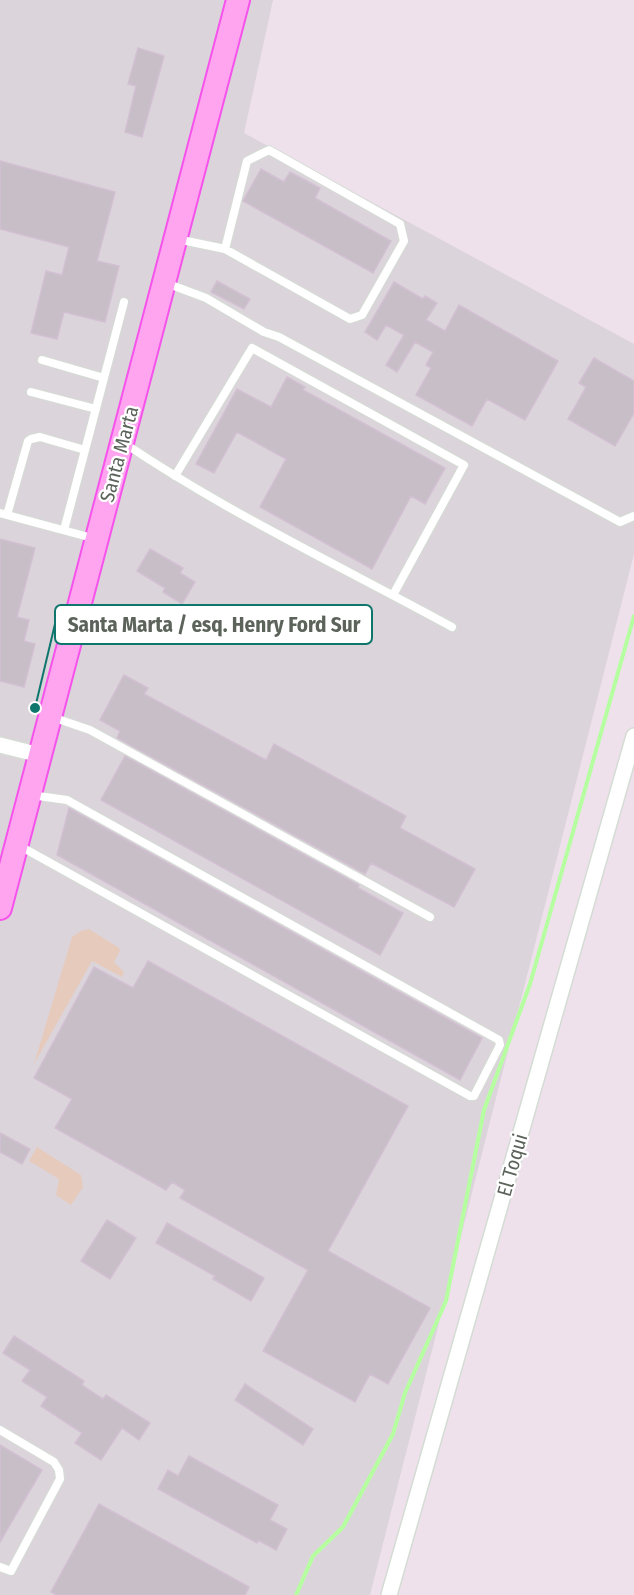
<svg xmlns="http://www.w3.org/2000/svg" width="634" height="1595" viewBox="0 0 634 1595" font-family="'Fira Sans Condensed',sans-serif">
	<rect width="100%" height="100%" fill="#eee1ec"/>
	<!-- industrial -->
	<path fill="#dcd4db" d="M0,0H273L244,133L634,344V554L370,1595H0Z"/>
	<!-- green -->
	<path fill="#e6cbbd" d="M89,929L119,948L120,951L114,962L124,972L122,977L92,961L34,1064L72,937L81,931Z
		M37,1147L81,1175L83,1187L71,1205L56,1195L59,1179L29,1161Z"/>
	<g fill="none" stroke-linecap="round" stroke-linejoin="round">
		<!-- stream -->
		<path stroke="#b5ffa0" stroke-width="4" d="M296,1595L313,1556L343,1527L393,1434L405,1393L446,1301L484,1110L530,984L634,616"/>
	</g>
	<!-- building -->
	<path fill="#c8bec8" stroke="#d2c0d2" stroke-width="1.5" d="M138,48L164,56L142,137L125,132L136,86L128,84Z
		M0,161L115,192L97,261L119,266L105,322L64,312L57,339L31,333L46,271L62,275L69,247L0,229Z
		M261,169L284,182L290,172L320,188L315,198L391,241L373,273L243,201Z
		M217,281L250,299L244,309L211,292Z
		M394,282L423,299L425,296L437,303L426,320L445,331L459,305L558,361L525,420L487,399L472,426L416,395L431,368L426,365L433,352L415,342L397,372L386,365L404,335L386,325L377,340L365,332Z
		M594,358L634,381V413L615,446L568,419L586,387L579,383Z
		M287,377L305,387L303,390L445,468L425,504L411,496L372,569L260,507L286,459L237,432L214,473L196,464L237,389L271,407Z
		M0,539L35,548L17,617L29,620L24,641L35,644L24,687L0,681Z
		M150,549L183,568L180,573L195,582L182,604L163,592L165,588L137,571Z
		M124,675L148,688L144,694L266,760L274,744L406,816L400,828L475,869L454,907L371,863L365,874L117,738L120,731L100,720Z
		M125,756L359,885L358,888L403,913L380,955L101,800Z
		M69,808L482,1038L460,1080L57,855Z
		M148,961L408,1106L328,1251L430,1308L388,1384L370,1374L355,1402L263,1351L308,1270L180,1198L185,1190L172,1182L166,1190L55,1128L72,1099L34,1078L94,967L133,988Z
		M0,1133L30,1149L22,1164L0,1152Z
		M107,1220L136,1238L110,1279L81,1261Z
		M167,1223L264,1278L251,1301L213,1279L215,1276L156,1243Z
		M14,1336L84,1381L82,1385L103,1399L106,1395L150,1423L139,1440L122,1428L101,1460L75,1443L82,1433L41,1406L47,1397L22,1381L30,1370L3,1353Z
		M245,1384L313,1429L303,1445L235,1400Z
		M0,1445L42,1470L0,1542Z
		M189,1456L278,1505L270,1520L287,1529L276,1550L258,1540L257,1543L158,1489L168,1470L178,1476Z
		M99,1504L249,1587L245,1595H57L51,1592Z"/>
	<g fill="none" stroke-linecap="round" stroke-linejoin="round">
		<!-- lane casing -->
		<g stroke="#d4dcd4" stroke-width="10">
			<path id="lane" d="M177,239L225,249L350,319L362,315L404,241L400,224L269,150L247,161L225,249
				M166,283L206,298L264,332L279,337L620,522L634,516
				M42,360L104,378
				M31,392L96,409
				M124,443C228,513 342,567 452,627
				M175,476L252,348L464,465L393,595
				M0,513L96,539
				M7,515L28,441L31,439L40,437L85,450
				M64,530L124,302
				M52,717L90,730L430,917
				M18,845L470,1096H474L500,1045L499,1040L67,800L31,795
				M0,1430L54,1462L59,1470L60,1479L11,1571L0,1567"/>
		</g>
		<!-- street casing -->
		<g stroke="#d4dcd4" stroke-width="18">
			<path id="street" d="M0,745L40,755
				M389,1595L634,736"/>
		</g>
		<!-- primary casing -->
		<g stroke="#f652ec" stroke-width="26">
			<path id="primary" d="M0,908L238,0"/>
		</g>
		<!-- lane -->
		<use href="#lane" stroke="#fff" stroke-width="8"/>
		<!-- street -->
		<use href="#street" stroke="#fff" stroke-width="15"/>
		<!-- primary -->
		<use href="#primary" stroke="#ffa5ef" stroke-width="22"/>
	</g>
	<g text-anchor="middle" stroke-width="4.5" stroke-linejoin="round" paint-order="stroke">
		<!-- street labels -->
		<g font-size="20" fill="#5b635a" stroke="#fff">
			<text transform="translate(119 454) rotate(-75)" y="7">Santa Marta</text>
			<text transform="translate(512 1165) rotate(-74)" y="7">El Toqui</text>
		</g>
	</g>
	<!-- callouts -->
	<path fill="none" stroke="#0f766e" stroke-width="2" d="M35 708L55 624"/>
	<circle fill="#0f766e" stroke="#fff" stroke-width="2" cx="35" cy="708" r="6"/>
	<rect fill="#fff" stroke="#0f766e" stroke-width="2" x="55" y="605" width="317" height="39" rx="6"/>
	<g font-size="21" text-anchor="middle" font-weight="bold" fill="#5b635a">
		<text x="214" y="632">Santa Marta / esq. Henry Ford Sur</text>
	</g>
</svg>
